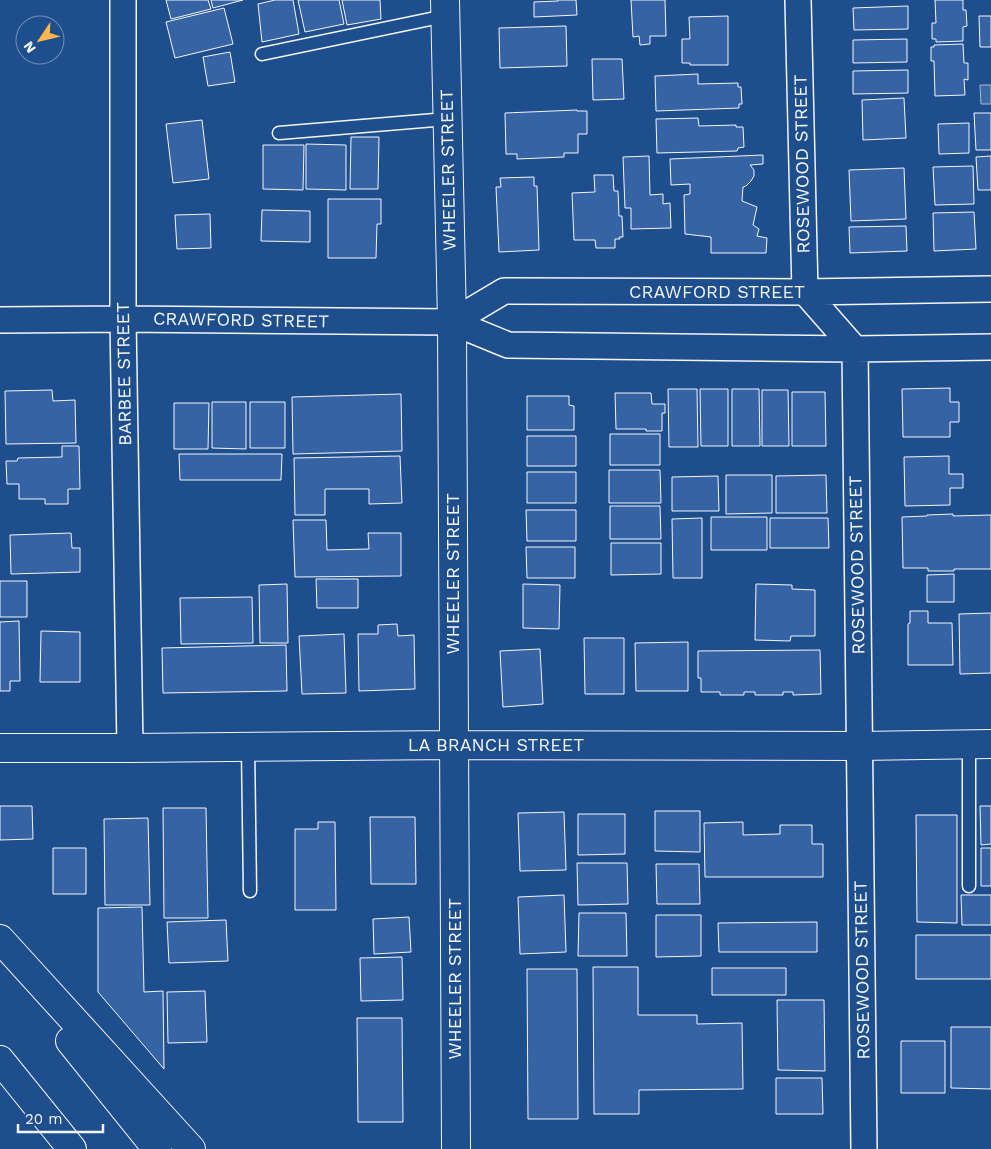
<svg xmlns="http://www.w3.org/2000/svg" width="991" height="1149" viewBox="0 0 991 1149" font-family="'Work Sans',sans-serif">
	<rect width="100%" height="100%" fill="#1f4e8c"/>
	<!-- water -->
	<path fill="#3b69a3" stroke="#a8bbd7" d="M980,85H991V104H981Z"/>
	<!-- building -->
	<path fill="#3563a3" stroke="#f2f6ff" d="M166,0H208L211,9L171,19Z
		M211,0H243L213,8Z
		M275,0H293L299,34L262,42L258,4Z
		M298,0H339L344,24L305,32Z
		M342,0H380L381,19L347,25Z
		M558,0H576L577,15L534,17V2L558,1Z
		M631,0H665L666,36H650V44L640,45L639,36L633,37Z
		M935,0H963V10H966L967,26L963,27V41L936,42V39H932V23H936Z
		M908,6V29L854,30L853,8Z
		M224,8L233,44L175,58L166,22Z
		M728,16V65H690V63H682V39H690L689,17Z
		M979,16H991V47H980Z
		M566,26L567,66L500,68L499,28Z
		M907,39V62L853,63V40Z
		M963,44L964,63H968V80L964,79L965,95L935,96L934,61H931V47H934V45Z
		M230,52L235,82L208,86L203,57Z
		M592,59H622L624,99L593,100Z
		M908,70V93L853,94V71Z
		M698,74V84L738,83V87H741L742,104H739V108L656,111L655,76Z
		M904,98L906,138L863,140L862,100Z
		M577,110V111H587V134H578V153H564V157L517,159V154H506L505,113Z
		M974,113H991V150H976Z
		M698,118L699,126L736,125V127H743L744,147L738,148L737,151L657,153L656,119Z
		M202,120L209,179L173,183L166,124Z
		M969,123V153L939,154L938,124Z
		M351,137H379L378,189H350Z
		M306,144L346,145V190L306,189Z
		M263,145H304L303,190L263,189Z
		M763,155V164L750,165L754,170V176L751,181L746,186L743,187L742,201L757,207L753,225L759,229L757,236L767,238L766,253H711V237L685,234L684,195L690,194V184L671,185L670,159Z
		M649,156L650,195L663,194V204L670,203L671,228L631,229V208H625L623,157Z
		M991,156V190H978L976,157Z
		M973,166L974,204L935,205L933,167Z
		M904,168L906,219L851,221L849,170Z
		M594,175H613L614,191H618L619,216H622L623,237H619L620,239H615V248H596L595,240H574L572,193L595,192Z
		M534,177V186H537L539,250L499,252L496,187H501L500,178Z
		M328,199H381V224H377L376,258H328Z
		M262,210L310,211V242L261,241Z
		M974,212L976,249L934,251L933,213Z
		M210,214L211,248L177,249L175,215Z
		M906,226L907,251L850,253L849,227Z
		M950,388V402H959V422H950V437H903L902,389Z
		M668,389H697L698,447H669Z
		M700,389H728V446H701Z
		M732,389H759L760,446H732Z
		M52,390L53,401L75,400L76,443L6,444L5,391Z
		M762,390H788L789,446H762Z
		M792,392H825L826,446H792Z
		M615,393H651L652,404H665V413H662V431H646V429H616Z
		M401,394L402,451L293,454L292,397Z
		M527,396H569V405L574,406V430H527Z
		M212,402H246V449L212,448Z
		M250,402H285V448H250Z
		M174,403H209L208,449H174Z
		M610,434H660V465H610Z
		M527,436H576V466H527Z
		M62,446H79L80,489H68V504H45V499H19V484H7L6,461H17L18,458L62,457Z
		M179,454H282L281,480H180Z
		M400,456L402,503L369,504V489H325V515H295L294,458Z
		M949,456V474H963V488H950V505L905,506L904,457Z
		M609,470H660L661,503H609Z
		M527,472H576V503H527Z
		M726,475H772V513L726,514Z
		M826,475L827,513H776V476Z
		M718,476L719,511H672V477Z
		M610,506H660L661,539H610Z
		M526,510H576V541H527Z
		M953,514V516L991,515V569H954V571H928V568H903L902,517L927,516V515Z
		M711,517H767V550H711Z
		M702,518V578H673L672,519Z
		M770,518H828L829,548H770Z
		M293,520H326L327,550L369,549L368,533H401V576L295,577Z
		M71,533L72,548H80V572L11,574L10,535Z
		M611,543H661V574L611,575Z
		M526,547H575V578H527Z
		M954,574V602H927V575Z
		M316,579H358V608H317Z
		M0,581H27V617H0Z
		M287,584L288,643H260L259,585Z
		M523,584L560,585L559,629L523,628Z
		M756,584L792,585V589L815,590V636H791L790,641L755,640Z
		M252,597L253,643L181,644L180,598Z
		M910,611H928V623H952L953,665H908V624L910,623Z
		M991,613V673L960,674L959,614Z
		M19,621L20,681H10V691H0V622Z
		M397,624L398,636L414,635L415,689L359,691L358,634H378V625Z
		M41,631L80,632V682H40Z
		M344,634L346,693L302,694L299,636Z
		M584,638H624V694H585Z
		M688,642V691H636L635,643Z
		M286,645L287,691L163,693L162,648Z
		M540,649L543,704L503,707L500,651Z
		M820,650L821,694L793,695V692H783V695H755V692H744V695H720V692H701V678H698V651Z
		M0,806H32L33,839L0,840Z
		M980,806H991V844L981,845Z
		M163,808H206L208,918H164Z
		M655,811H700V852L655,851Z
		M564,812L566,870L520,871L518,813Z
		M578,814H625V854L578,855Z
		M916,815H957V923L917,922Z
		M370,817H415L416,884H371Z
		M148,818L150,905H105L104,819Z
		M318,822H335L336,910H295V829H318Z
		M743,822V835L780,834V825H812V844H823V877H705L704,823Z
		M53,848H86V894H53Z
		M981,848H991V886H981Z
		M577,863H627L628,904L578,905Z
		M656,864H699L700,904H657Z
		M564,895L566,952L520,954L518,897Z
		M961,895H991V925H962Z
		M142,907L144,992L163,991L164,1069L98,992V908Z
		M579,913H626L627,956H578Z
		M656,915H701V956L656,957Z
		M409,917L411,952L374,954L373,919Z
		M226,920L228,961L169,963L167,922Z
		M817,922V952H719L718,923Z
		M916,935H991V979H916Z
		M402,957L403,1000L361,1001L360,958Z
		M593,967H638V1015H697V1024L742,1023L743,1089L639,1090V1114H594Z
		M712,968H786V995H712Z
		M527,969H577L578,1119H528Z
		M205,991L207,1042L168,1043L167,992Z
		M777,1000H824L825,1071L778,1070Z
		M357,1018H402L403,1122H358Z
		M951,1027H991V1089L951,1088Z
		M901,1041H945V1093H901Z
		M776,1078H822L823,1114H776Z"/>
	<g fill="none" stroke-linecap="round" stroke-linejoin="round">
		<!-- lane casing -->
		<g stroke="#f2f6ff" stroke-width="15">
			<path id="lane" d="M262,54L445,16
				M279,133L447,119
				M248,747L250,891
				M969,886V744"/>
		</g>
		<!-- street casing -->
		<g stroke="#f2f6ff" stroke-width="28">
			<path id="street" d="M123,0V319L130,748
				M798,0L805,292L855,349L864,1149
				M0,320L123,319L452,322L508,345L855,349L991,347
				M452,322L504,291L805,292L991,289"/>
		</g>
		<!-- secondary casing -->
		<g stroke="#f2f6ff" stroke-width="30">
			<path id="secondary" d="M445,0L452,322L456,1149
				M0,748H130L454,745L859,746L991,744"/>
		</g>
		<!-- highway casing -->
		<g stroke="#f2f6ff" stroke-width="30">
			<path id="highway" d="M0,939L191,1149
				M70,1041L157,1149
				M0,1060L72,1149"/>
		</g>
		<!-- lane -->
		<use href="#lane" stroke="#1f4e8c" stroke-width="12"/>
		<!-- street -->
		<use href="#street" stroke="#1f4e8c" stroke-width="25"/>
		<!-- secondary -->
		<use href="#secondary" stroke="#1f4e8c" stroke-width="28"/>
		<!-- highway -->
		<use href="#highway" stroke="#1f4e8c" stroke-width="28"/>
	</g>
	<g text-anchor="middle" stroke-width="4" stroke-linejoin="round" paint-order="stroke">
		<!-- street labels -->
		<g font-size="18" fill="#f2f6ff" stroke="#1f4e8c">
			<text transform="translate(802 164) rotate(-91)" y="6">ROSEWOOD STREET</text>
			<text transform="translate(448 170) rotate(-91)" y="6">WHEELER STREET</text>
			<text x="717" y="298">CRAWFORD STREET</text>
			<text transform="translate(241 320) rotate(1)" y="6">CRAWFORD STREET</text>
			<text transform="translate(124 374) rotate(-91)" y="6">BARBEE STREET</text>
			<text transform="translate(857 565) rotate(-91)" y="6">ROSEWOOD STREET</text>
			<text transform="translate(453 574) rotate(-90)" y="6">WHEELER STREET</text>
			<text x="496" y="751">LA BRANCH STREET</text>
			<text transform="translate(862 970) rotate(-91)" y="6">ROSEWOOD STREET</text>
			<text transform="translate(455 979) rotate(-90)" y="6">WHEELER STREET</text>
		</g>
	</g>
	<!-- north arrow -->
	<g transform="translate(40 40) rotate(235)"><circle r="24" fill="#1f4e8c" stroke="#7391ba"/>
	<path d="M0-4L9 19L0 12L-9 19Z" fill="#ffb74d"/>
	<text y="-8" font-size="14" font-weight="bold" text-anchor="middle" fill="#f2f6ff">N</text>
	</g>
	<!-- scale -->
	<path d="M18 1124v8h85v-8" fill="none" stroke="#f2f6ff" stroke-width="2.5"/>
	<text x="25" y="1124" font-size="15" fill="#f2f6ff" stroke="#1f4e8c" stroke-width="4" paint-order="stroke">20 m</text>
</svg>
